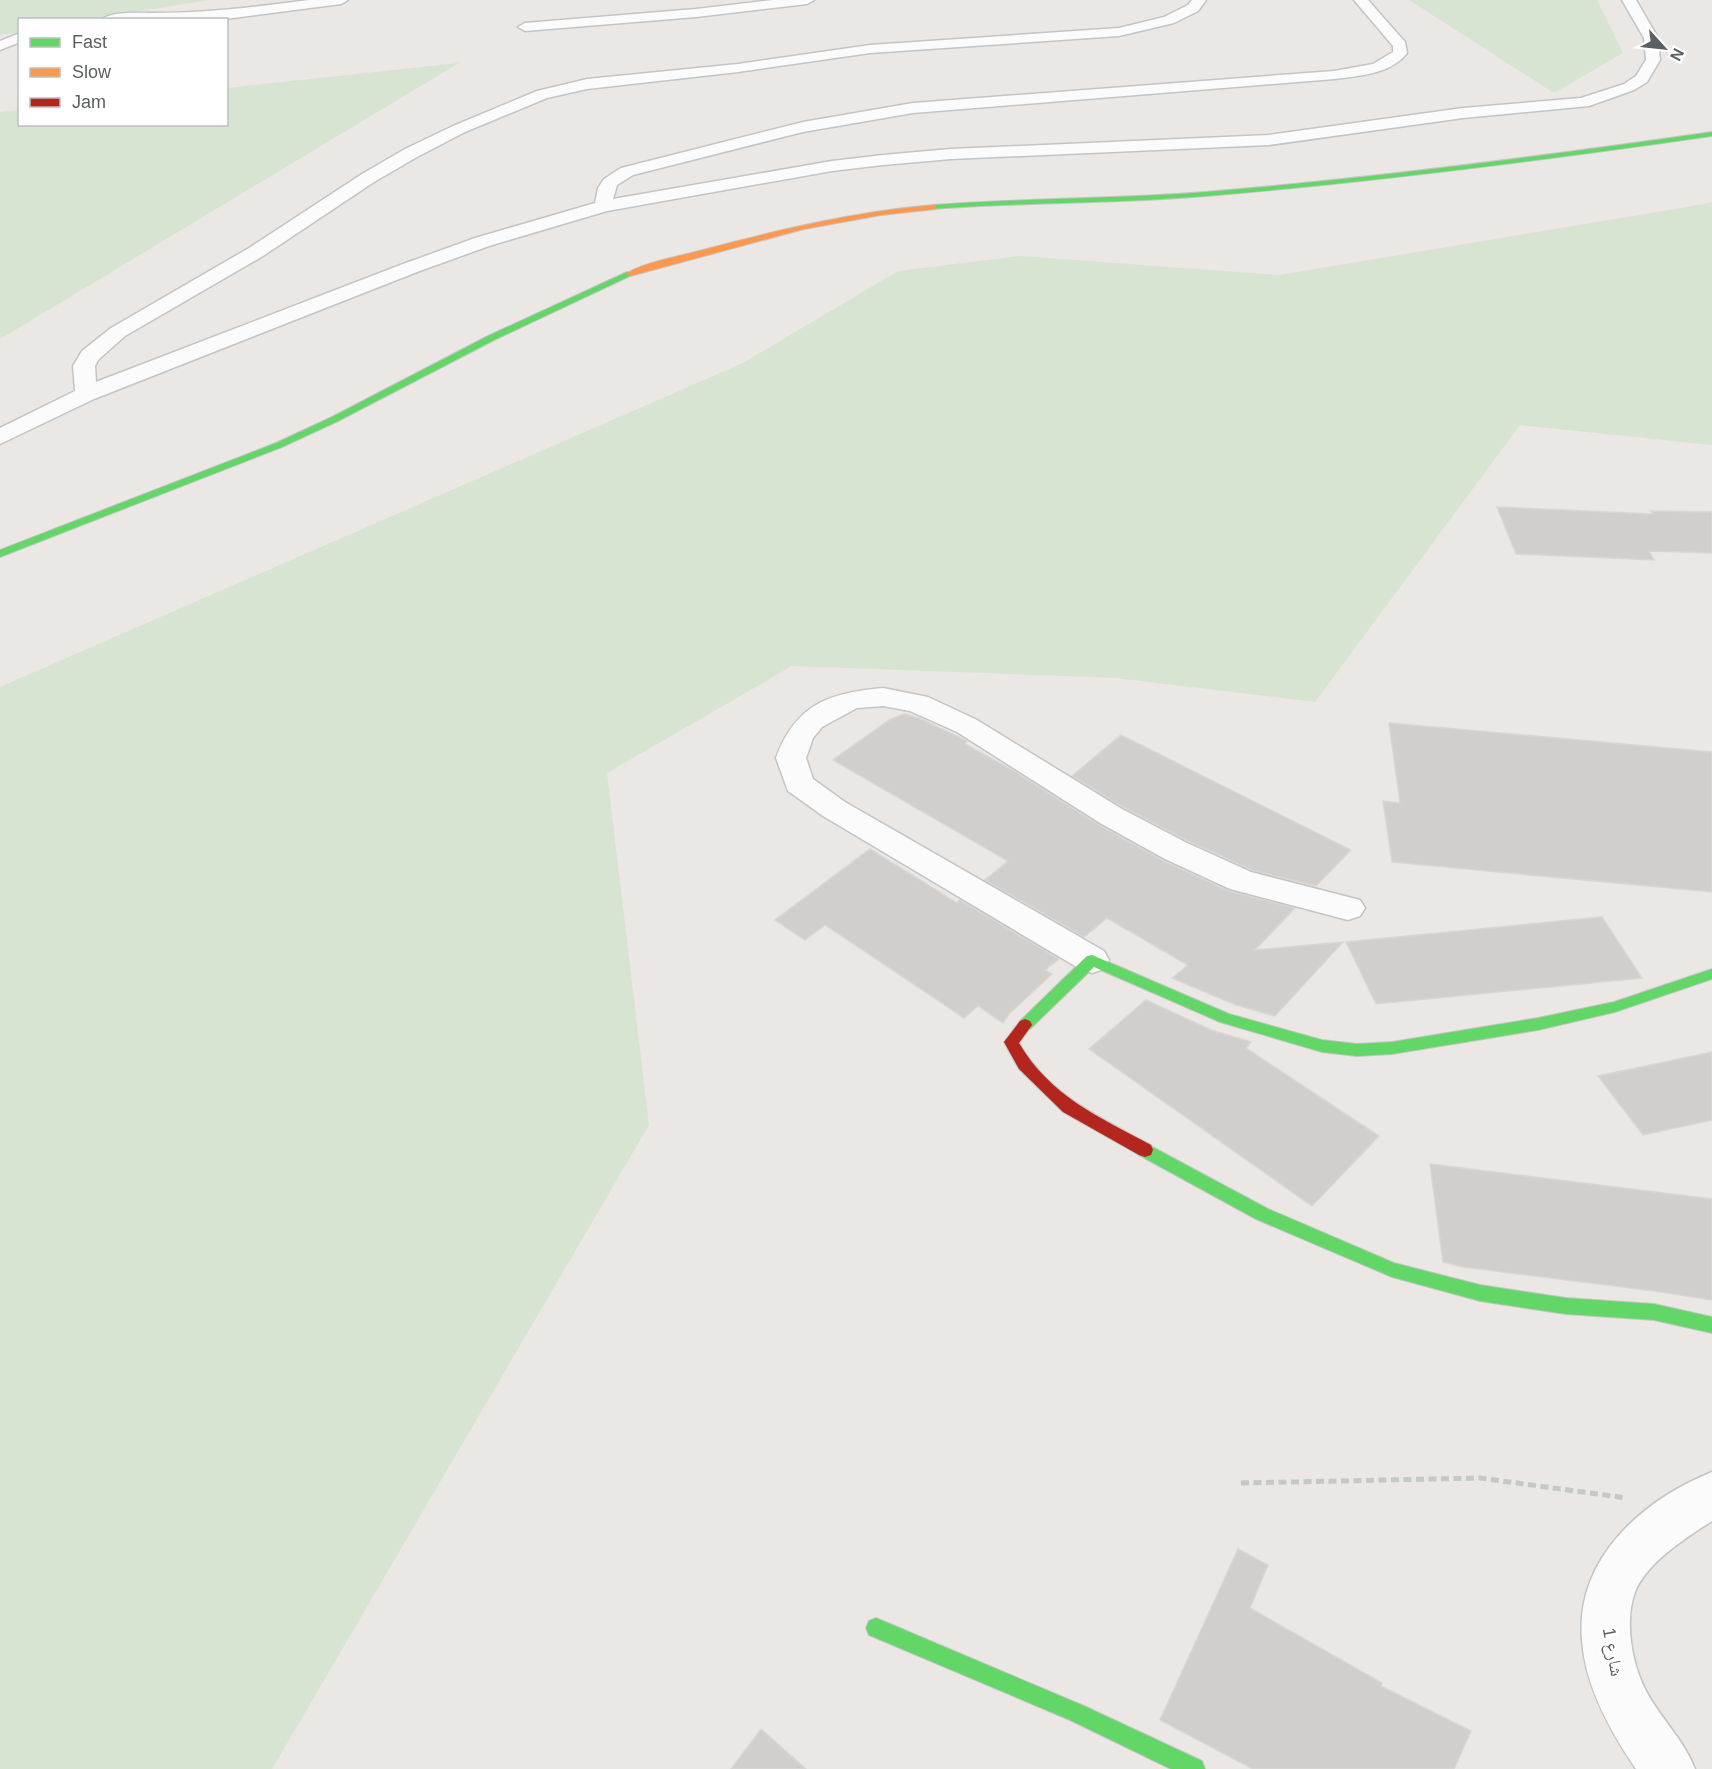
<svg xmlns="http://www.w3.org/2000/svg" width="1712" height="1769" viewBox="0 0 1712 1769" font-family="Helvetica,'Noto Naskh Arabic',sans-serif">
	<rect width="100%" height="100%" fill="#eae7e4"/>
	<!-- green -->
	<path fill="#d7e4d1" d="M0,0H210L89,19L20,20L19,32L0,35Z
		M1409,0H1597L1623,53L1554,93Z
		M459,63L0,339V112L19,110L20,124H226L227,88Z
		M1712,202V445L1520,425L1315,702L1116,678L792,666L607,773L649,1125L272,1769H0V687L743,363L898,271L1020,256L1280,275L1682,208Z"/>
	<!-- building -->
	<path fill="#d1cfcd" stroke="#d9d6d4" stroke-width="1.5" d="M1497,507L1653,514L1651,511L1712,512V553L1649,551L1654,560L1516,554Z
		M904,714L919,718L967,741L965,744L1014,771L1099,825L1164,861L1229,891L1295,908L1255,950L1343,942L1275,1016L1236,1005L1172,978L1188,965L1107,918L1084,937L985,880L1008,861L833,760L889,720Z
		M1389,723L1712,752V892L1392,862L1383,801L1400,803Z
		M1121,735L1351,850L1316,886L1252,870L1188,841L1123,807L1072,776Z
		M870,849L957,903L960,900L1059,959L1045,970L1052,974L1009,1014L1003,1023L978,1006L964,1018L825,925L805,940L775,920Z
		M1602,917L1642,978L1376,1004L1346,942Z
		M1146,1000L1211,1030L1251,1042L1246,1048L1379,1136L1312,1206L1089,1049Z
		M1712,1052V1120L1643,1135L1598,1076Z
		M1430,1164L1712,1199V1300L1654,1291L1463,1267L1443,1262Z
		M1238,1549L1268,1565L1250,1608L1382,1683L1381,1686L1471,1731L1454,1769H1253L1160,1720Z
		M761,1729L806,1769H731Z"/>
	<g fill="none" stroke-linecap="round" stroke-linejoin="round">
		<!-- street casing -->
		<g stroke="#c4c4c4" stroke-width="3">
			<path id="street" d="M309,0H348L341,4L218,20H101C111,11 138,13 151,13C206,13 255,7 309,0Z
				M773,0H814L807,4L696,17L525,31L518,27L525,23L696,9Z
				M1192,0H1206L1198,11L1174,23L1119,36L870,53L738,72L587,89L547,98L465,132L417,157L374,182L263,256L125,336L98,360L95,366L96,382L403,264L475,238L595,203L598,188L604,179L621,168L803,122L913,103L1334,71L1373,64L1393,52V46L1354,0H1368L1405,42L1407,53C1391,74 1359,76 1334,79L913,113L803,132L633,175L617,185L613,199L832,161L883,155L951,149L1269,135L1463,108L1581,98L1624,84L1636,76L1646,60L1644,38L1622,0H1636L1658,38L1660,60L1647,82L1634,90L1589,106L1463,118L1269,145L951,159L883,165L832,171L607,211L489,246L417,272L94,399L0,444V428L75,391L73,366L82,351L111,328L249,248L362,174L405,149L453,126L537,91L587,79L738,64L870,45L1119,28L1164,17L1188,5Z
				M20,33V42L0,50V41Z
				M883,688L928,697L977,720L1122,809L1187,843L1251,872L1360,900L1365,908L1360,916L1348,920L1230,889L1165,859L1100,823L957,732L910,711L883,706L857,708L822,727L813,738L806,758L813,779L845,802L1104,951L1109,960L1104,969L1092,973L1080,969L823,816L788,791L776,758C796,704 829,693 883,688Z
				M1712,1472V1521C1687,1537 1646,1563 1635,1592C1624,1622 1632,1664 1646,1691C1661,1719 1684,1740 1695,1769H1636C1610,1731 1585,1686 1582,1640C1575,1558 1643,1500 1712,1472Z"/>
		</g>
		<!-- fast casing -->
		<g stroke="#c4c4c4" stroke-width="2">
			<path id="fast" d="M1712,132V136C1544,160 1375,182 1206,196C1115,204 1024,202 933,209L929,207L933,205C1024,198 1115,199 1206,192C1375,178 1544,156 1712,132Z
				M627,272L634,274L494,340L338,421L282,447L0,557V550L276,443L332,417L488,336Z
				M1092,955L1229,1014L1322,1040L1357,1044L1392,1042L1538,1018L1614,1002L1712,969V979L1615,1012L1538,1030L1392,1054L1357,1056L1322,1052L1220,1022L1094,967L1030,1029H1020L1018,1025L1020,1021L1087,956Z
				M1145,1143L1268,1209L1394,1263L1480,1285L1566,1298L1654,1304L1712,1317V1333L1654,1320L1566,1314L1480,1301L1392,1277L1256,1219L1139,1155L1137,1150L1139,1145Z
				M876,1618L1084,1706L1202,1761L1205,1769H1171L1070,1720L869,1635L866,1628L869,1621Z"/>
		</g>
		<!-- slow casing -->
		<g stroke="#c4c4c4" stroke-width="2">
			<path id="slow" d="M933,205H936V209L881,215L804,229L630,276L626,274C642,263 676,257 695,252C774,231 852,212 933,205Z"/>
		</g>
		<!-- jam casing -->
		<g stroke="#c4c4c4" stroke-width="2">
			<path id="jam" d="M1025,1019L1030,1021L1032,1025L1019,1043C1050,1096 1099,1117 1151,1145L1153,1150L1151,1155L1145,1157L1139,1155L1063,1112L1019,1069L1004,1042L1020,1021Z"/>
		</g>
		<!-- path -->
		<path stroke="#c4c9c4" stroke-width="5" stroke-dasharray="8 4.5" stroke-linecap="butt" d="M1241,1483L1480,1478L1627,1498"/>
		<!-- street -->
		<use href="#street" fill="#fcfbfb" fill-rule="evenodd"/>
		<!-- fast -->
		<use href="#fast" fill="#63d668" fill-rule="evenodd"/>
		<!-- slow -->
		<use href="#slow" fill="#ff974d" fill-rule="evenodd"/>
		<!-- jam -->
		<use href="#jam" fill="#b3261e" fill-rule="evenodd"/>
	</g>
	<g text-anchor="middle" stroke-width="4.5" stroke-linejoin="round" paint-order="stroke">
		<!-- near-street labels -->
		<g font-size="18" fill="#5b5f61" stroke="#fff">
			<text transform="translate(1613 1652) rotate(80)" y="6">شارع 1</text>
		</g>
	</g>
	<!-- legend -->
	<rect x="18" y="18" width="210" height="108" fill="#ffffff" stroke="#bdbfc0" stroke-width="1.5"/>
	<rect x="30" y="38" width="30" height="9" fill="#63d668" stroke="#bdbfc0" stroke-width="1.5"/>
	<text x="72" y="48" font-size="18" fill="#5b5f61">Fast</text>
	<rect x="30" y="68" width="30" height="9" fill="#ff974d" stroke="#bdbfc0" stroke-width="1.5"/>
	<text x="72" y="78" font-size="18" fill="#5b5f61">Slow</text>
	<rect x="30" y="98" width="30" height="9" fill="#b3261e" stroke="#bdbfc0" stroke-width="1.5"/>
	<text x="72" y="108" font-size="18" fill="#5b5f61">Jam</text>
	<!-- north arrow -->
	<g transform="translate(1664 48) rotate(117)" stroke="#ffffff" stroke-width="4.5" paint-order="stroke">
	<path d="M0-4.5L10 22L0 15L-10 22Z" fill="#5b5f61"/>
	<text y="-9" font-size="16" font-weight="bold" text-anchor="middle" fill="#5b5f61">N</text>
	</g>
</svg>
